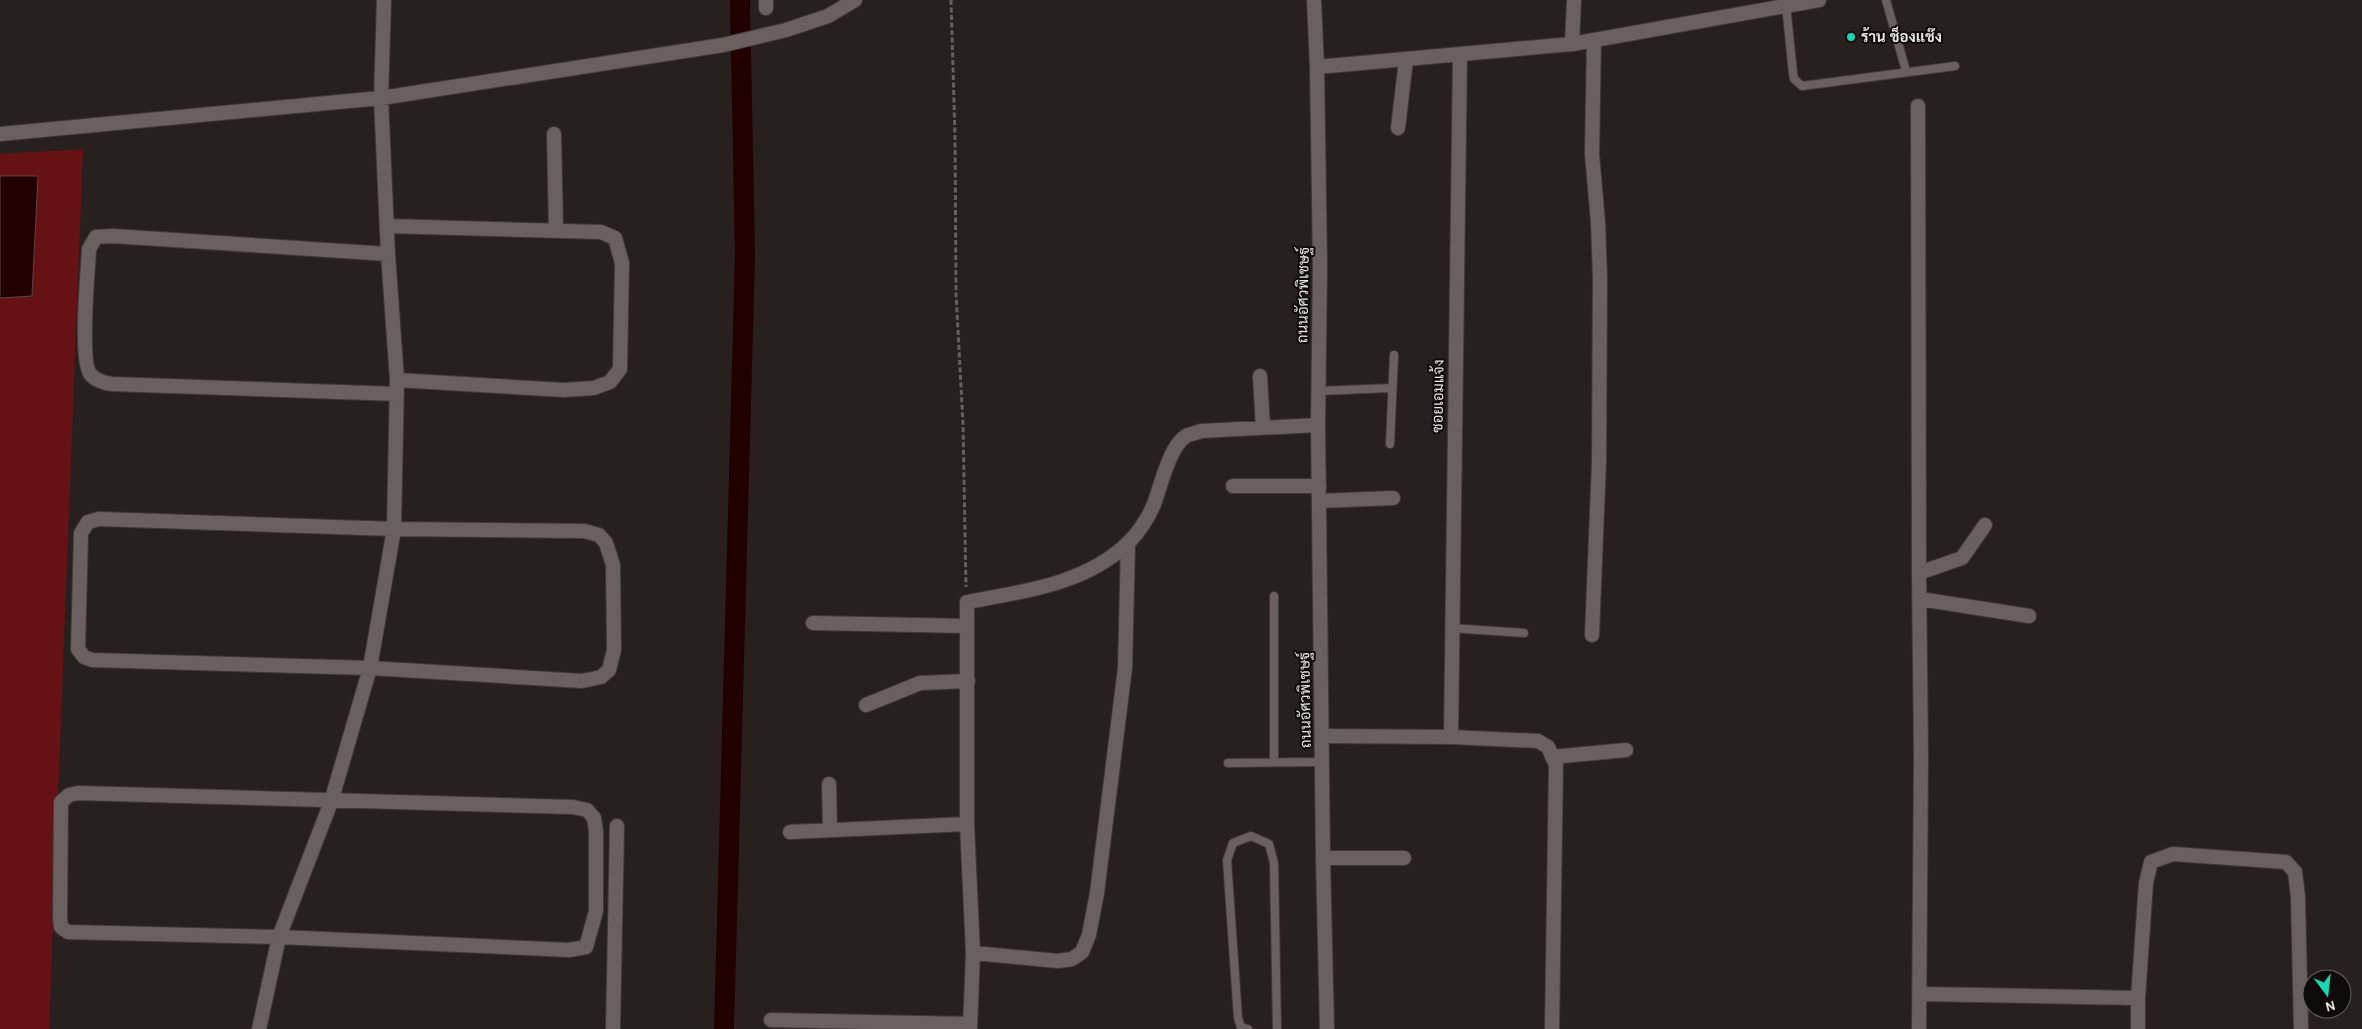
<svg xmlns="http://www.w3.org/2000/svg" width="2362" height="1029" viewBox="0 0 2362 1029" font-family="Karla,Sarabun,sans-serif">
	<rect width="100%" height="100%" fill="#27201f"/>
	<!-- green -->
	<path fill="#661215" d="M83,149L49,1029H0V298L32,296L37,176H0V154Z"/>
	<!-- water -->
	<path fill="#200" stroke="#5e4545" d="M0,176H38L32,296L0,298Z"/>
	<g fill="none" stroke-linecap="round" stroke-linejoin="round">
		<!-- canal -->
		<path stroke="#200" stroke-width="20" d="M724,1029L745,255L740,0"/>
		<!-- service casing -->
		<g stroke="#403a39" stroke-width="10">
			<path id="service" d="M1886,0L1906,71
				M1786,5L1793,73L1794,79L1802,86L1955,66
				M1318,391L1391,388
				M1390,444L1394,355
				M1451,628L1524,633
				M1274,762V596
				M1228,763L1323,762
				M1248,1029L1241,1027L1238,1018L1227,860L1233,843L1251,836L1269,844L1274,863L1277,1029"/>
		</g>
		<!-- minor casing -->
		<g stroke="#403a39" stroke-width="16">
			<path id="minor" d="M766,0V8
				M1314,0L1317,67
				M1572,44L1574,0
				M1918,106L1919,573L1921,756L1919,1029
				M1398,128L1406,60
				M0,134L381,98L723,45L786,30L828,16L855,0
				M554,134L556,230
				M387,226L601,232L615,238L622,263L620,369L610,382L594,388L564,390L397,380
				M388,254L113,236L96,237L89,249C88,271 79,362 91,375C97,381 104,383 112,384L397,394
				M1260,376L1263,428
				M1233,486H1319
				M1319,501L1393,498
				M99,519L394,529L584,531L599,535L606,543L613,565L614,650L609,670L601,677L582,681L370,668L92,660L84,657L78,649L81,533L88,522Z
				M1919,573L1962,558L1985,525
				M1920,599L2029,616
				M813,623L967,626
				M1592,635L1599,462L1600,278L1598,222L1592,154L1594,40
				M866,705L920,683L968,681
				M1322,736L1451,737L1538,741L1548,747L1556,765L1552,1029
				M1451,737L1460,55
				M1552,757L1626,750
				M829,784L830,830
				M78,793L573,807L587,810L594,818L596,831V911L586,947L569,950L279,937L68,932L61,927L60,919L61,802L69,795Z
				M790,832L967,824
				M1323,858H1404
				M973,953L1058,961L1072,959L1082,952L1089,935L1097,893L1125,668L1128,544
				M1921,994L2138,998
				M771,1020L970,1024
				M259,1029L279,937L331,802L370,668L394,529L397,380L388,254L381,98L384,0
				M613,1029L617,826
				M970,1029L973,953L967,824V602C1022,592 1087,584 1129,542C1139,532 1148,518 1154,504C1161,486 1169,447 1186,436C1190,434 1196,433 1201,431L1318,425
				M2138,1029V998L2146,883L2151,862L2173,854L2286,862L2295,872L2298,897L2301,1029"/>
		</g>
		<!-- tertiary casing -->
		<g stroke="#403a39" stroke-width="16">
			<path id="tertiary" d="M1327,1029L1323,858L1318,425L1320,265L1317,67L1572,44L1819,0"/>
		</g>
		<!-- path -->
		<path stroke="#67605f" stroke-width="3" stroke-dasharray="5 2.5" stroke-linecap="butt" d="M951,0L955,136L956,293L963,424L966,587"/>
		<!-- service -->
		<use href="#service" stroke="#69605f" stroke-width="8"/>
		<!-- minor -->
		<use href="#minor" stroke="#69605f" stroke-width="14"/>
		<!-- tertiary -->
		<use href="#tertiary" stroke="#69605f" stroke-width="14"/>
	</g>
	<!-- markers -->
	<circle fill="#1ad5b2" stroke="#0e0b0a" stroke-width="2" cx="1851" cy="37" r="5"/>
	<g text-anchor="middle" stroke-width="4" stroke-linejoin="round" paint-order="stroke">
		<!-- poi labels -->
		<g font-size="15" font-weight="bold" fill="#ebe6e5" stroke="#0e0b0a" text-anchor="start">
			<text x="1861" y="42">ร้าน ช็องแช๊ง</text>
		</g>
		<!-- street labels -->
		<g font-size="15" fill="#ebe6e5" stroke="#0e0b0a">
			<text transform="translate(1303 295) rotate(-89)" y="5">ถนนอัศวพิเชษฐ์</text>
			<text transform="translate(1438 396) rotate(-89)" y="5">ซอยเอมแจ้ง</text>
			<text transform="translate(1305 700) rotate(-91)" y="5">ถนนอัศวพิเชษฐ์</text>
		</g>
	</g>
	<!-- north arrow -->
	<g transform="translate(2327 994) rotate(165)"><circle r="24" fill="#0e0b0a" stroke="#666362"/>
	<path d="M0-4L9 19L0 12L-9 19Z" fill="#1ad5b2"/>
	<text y="-8" font-size="14" font-weight="bold" text-anchor="middle" fill="#ebe6e5">N</text>
	</g>
</svg>
